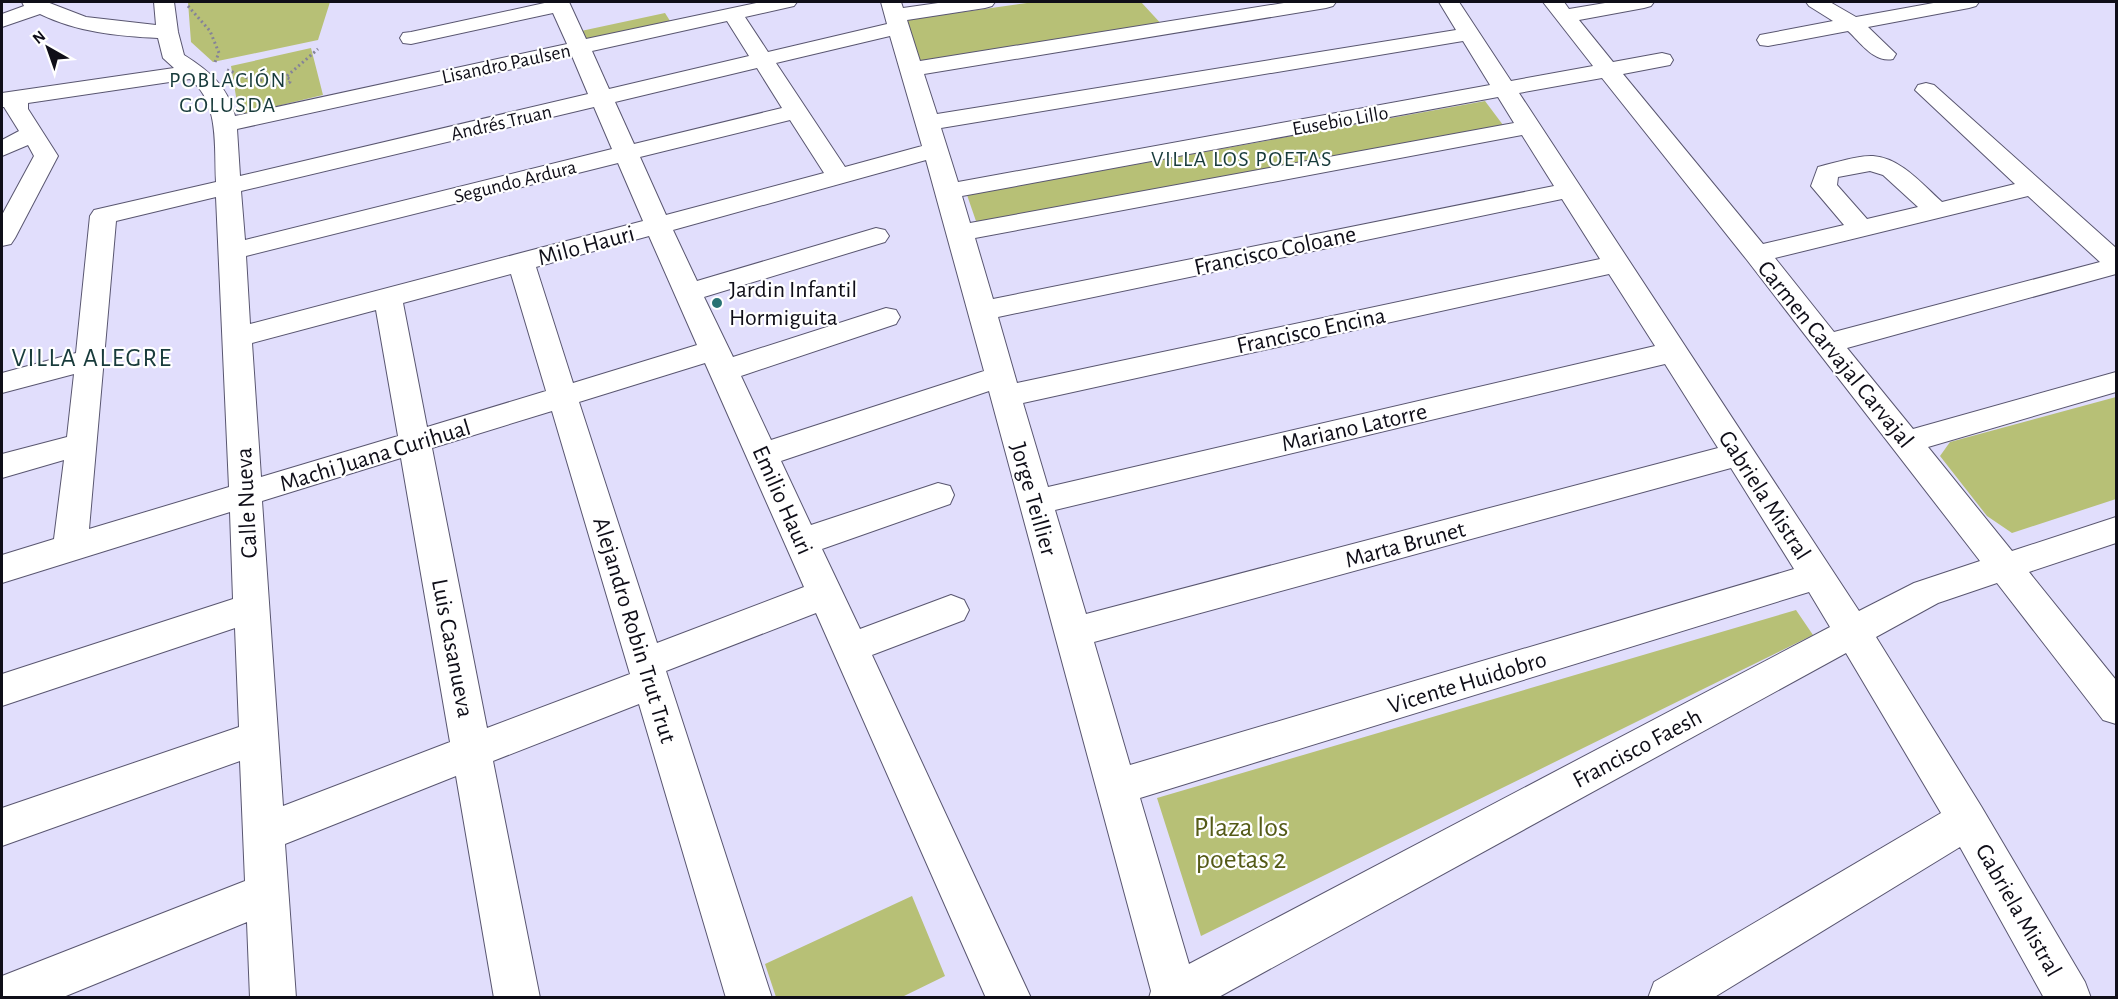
<svg xmlns="http://www.w3.org/2000/svg" width="2118" height="999" viewBox="0 0 2118 999" font-family="'Alegreya Sans',sans-serif">
	<rect width="100%" height="100%" fill="#e1defc"/>
	<!-- green -->
	<path fill="#b7c076" d="M188,2H330L318,40L213,62L191,42Z
		M1034,2H1141L1165,28L918,65L906,20Z
		M665,13L672,24L587,42L581,31Z
		M311,48L323,95L239,115L231,66Z
		M1485,101L1503,125L977,224L967,195Z
		M2116,397V499L2012,533L1987,516L1940,456L1950,442Z
		M1796,610L1813,635L1201,936L1157,798Z
		M912,896L945,976L902,997H776L765,964Z"/>
	<g fill="none" stroke-linecap="round" stroke-linejoin="round">
		<!-- minor casing -->
		<g stroke="#595670" stroke-width="2">
			<path id="minor" d="M22,2H47L86,17L156,25L154,2H174L178,32L184,55C208,70 228,86 235,116L567,44L553,13L411,44L403,43L400,38L403,33L411,32L549,2H569L586,39L761,2H797L794,6L745,17L768,52L887,24L881,2H901L903,8L945,2H995L992,6L985,8L907,20L920,61L1290,2H1336L1333,6L1326,8L924,74L937,114L1456,30L1439,2H1459L1511,81L1593,66L1543,2H1564L1569,9L1611,2H1654L1651,6L1644,8L1579,20L1613,62L1662,53L1670,55L1673,60L1670,65L1623,74L1763,244L1844,225L1811,186L1818,167C1833,163 1859,155 1873,156C1901,158 1922,184 1942,202L2015,184L1915,90L1918,85L1926,83L1934,85L2116,248V274L1847,348L1913,429L2116,372V392L1928,447L2012,551L2116,517V543L2029,572L2116,680V724L2103,720L1997,583L1938,603L1876,637L1981,806L2085,982L2091,998H2044L1960,847L1713,998H1648L1654,982L1941,813L1846,653L1217,998H1149L1151,991L989,391L781,461L811,525L938,483L950,486L954,495L950,504L822,549L860,629L951,595L964,600L969,610L964,620L872,655L1031,998H986L816,613L666,671L772,998H726L639,704L493,761L540,998H494L456,776L285,844L296,998H250L247,922L61,998H2V976L245,881L240,761L2,846V808L239,727L235,628L2,706V674L233,599L230,512L2,583V555L54,539L64,460L2,478V454L67,437L74,374L2,393V373L76,353L90,216L94,210L216,182C214,147 220,103 190,79L28,103V109L58,156L15,238L11,244L2,246V215L34,156L28,145L2,156V140L19,131L4,107H2V93L174,68L163,58L158,38C117,36 77,32 40,14L2,27V14L24,6ZM727,21L749,56L609,89L592,51ZM890,36L922,146L845,167L776,63ZM1463,41L1490,85L958,182L941,128ZM572,56L588,94L240,176L237,129ZM757,68L782,108L634,144L615,102ZM1602,78L1747,260L1980,561L1914,583L1859,611L1519,93ZM1498,97L1514,123L970,223L962,196ZM594,107L612,149L245,240L241,191ZM790,120L824,173L666,215L640,157ZM1522,135L1554,186L993,299L975,238ZM926,160L984,371L771,440L741,376L896,324L900,317L896,310L886,308L733,357L704,297L885,242L889,236L885,230L876,228L697,281L673,230ZM618,163L643,221L250,324L246,256ZM1870,171L1883,175L1918,207L1867,219L1837,185L1838,177ZM2028,196L2100,262L1834,332L1775,258ZM216,197L229,487L89,529L116,221ZM1562,199L1600,259L1017,383L998,317ZM649,236L697,345L573,383L536,267ZM511,274L546,391L427,427L403,303ZM1609,274L1655,346L1048,487L1023,403ZM376,310L398,436L261,477L252,343ZM705,363L804,587L657,643L579,402ZM1665,364L1718,448L1086,614L1055,510ZM552,411L630,674L487,728L432,448ZM401,458L450,742L283,806L262,501ZM1731,468L1794,569L1130,765L1094,642ZM1809,592L1830,627L1189,964L1140,798Z
				M1806,2H1830L1856,17L1939,2H1979L1976,6L1969,8L1868,27L1896,54L1893,59C1874,63 1861,43 1848,31L1768,46L1760,45L1757,40L1760,35L1833,21L1809,6Z"/>
		</g>
		<!-- path -->
		<path stroke="#858398" stroke-width="3" stroke-dasharray="2 3" stroke-linecap="butt" d="M188,6L210,31L219,53L215,62
			M227,70L251,79L270,81
			M283,76L290,79V82L278,87L269,85L272,80Z
			M287,76L318,49"/>
		<!-- minor -->
		<use href="#minor" fill="#fff" fill-rule="evenodd"/>
	</g>
	<!-- markers -->
	<circle fill="#297373" stroke="#fff" stroke-width="2" cx="717" cy="303" r="6"/>
	<g text-anchor="middle" stroke-width="4.5" stroke-linejoin="round" paint-order="stroke">
		<!-- far-street labels -->
		<g font-size="20" fill="#0f0e18" stroke="#fff">
			<text transform="translate(506 63) rotate(-12)" y="7">Lisandro Paulsen</text>
			<text transform="translate(1340 120) rotate(-10)" y="7">Eusebio Lillo</text>
			<text transform="translate(501 122) rotate(-13)" y="7">Andrés Truan</text>
			<text transform="translate(515 181) rotate(-14)" y="7">Segundo Ardura</text>
		</g>
		<!-- far-neighbourhood labels -->
		<g font-size="22" letter-spacing="1.5" fill="#183b3b" stroke="#fff">
			<text x="228" y="87">POBLACIÓN<tspan x="228" dy="25">GOLUSDA</tspan></text>
			<text x="1242" y="166">VILLA LOS POETAS</text>
		</g>
		<!-- street labels -->
		<g font-size="24" fill="#0f0e18" stroke="#fff">
			<text transform="translate(586 245) rotate(-15)" y="8">Milo Hauri</text>
			<text transform="translate(1275 250) rotate(-12)" y="8">Francisco Coloane</text>
			<text transform="translate(1311 330) rotate(-12)" y="8">Francisco Encina</text>
			<text transform="translate(1836 354) rotate(51)" y="8">Carmen Carvajal Carvajal</text>
			<text transform="translate(1354 427) rotate(-13)" y="8">Mariano Latorre</text>
			<text transform="translate(375 455) rotate(-17)" y="8">Machi Juana Curihual</text>
			<text transform="translate(1765 495) rotate(57)" y="8">Gabriela Mistral</text>
			<text transform="translate(1034 499) rotate(74)" y="8">Jorge Teillier</text>
			<text transform="translate(783 500) rotate(66)" y="8">Emilio Hauri</text>
			<text transform="translate(246 503) rotate(-93)" y="8">Calle Nueva</text>
			<text transform="translate(1405 544) rotate(-15)" y="8">Marta Brunet</text>
			<text transform="translate(635 630) rotate(73)" y="8">Alejandro Robin Trut Trut</text>
			<text transform="translate(453 648) rotate(79)" y="8">Luis Casanueva</text>
			<text transform="translate(1467 682) rotate(-17)" y="8">Vicente Huidobro</text>
			<text transform="translate(1637 748) rotate(-28)" y="8">Francisco Faesh</text>
			<text transform="translate(2019 910) rotate(60)" y="8">Gabriela Mistral</text>
		</g>
		<!-- poi labels -->
		<g font-size="24" fill="#0f0e18" stroke="#fff" text-anchor="start">
			<text x="729" y="297">Jardin Infantil<tspan x="729" dy="28">Hormiguita</tspan></text>
		</g>
		<!-- neighbourhood labels -->
		<g font-size="26" letter-spacing="1.5" fill="#183b3b" stroke="#fff">
			<text x="92" y="366">VILLA ALEGRE</text>
		</g>
		<!-- near-park labels -->
		<g font-size="28" fill="#545a17" stroke="#fff">
			<text x="1241" y="836">Plaza los<tspan x="1241" dy="32">poetas 2</tspan></text>
		</g>
	</g>
	<!-- border -->
	<rect width="2118" height="999" fill="none" stroke="#0f0e18" stroke-width="6"/>
	<!-- north arrow -->
	<g transform="translate(48 48) rotate(320)" stroke="#ffffff" stroke-width="4.5" paint-order="stroke">
	<path d="M0-4.5L10 22L0 15L-10 22Z" fill="#0f0e18"/>
	<text y="-9" font-size="16" font-weight="bold" text-anchor="middle" fill="#0f0e18">N</text>
	</g>
</svg>
